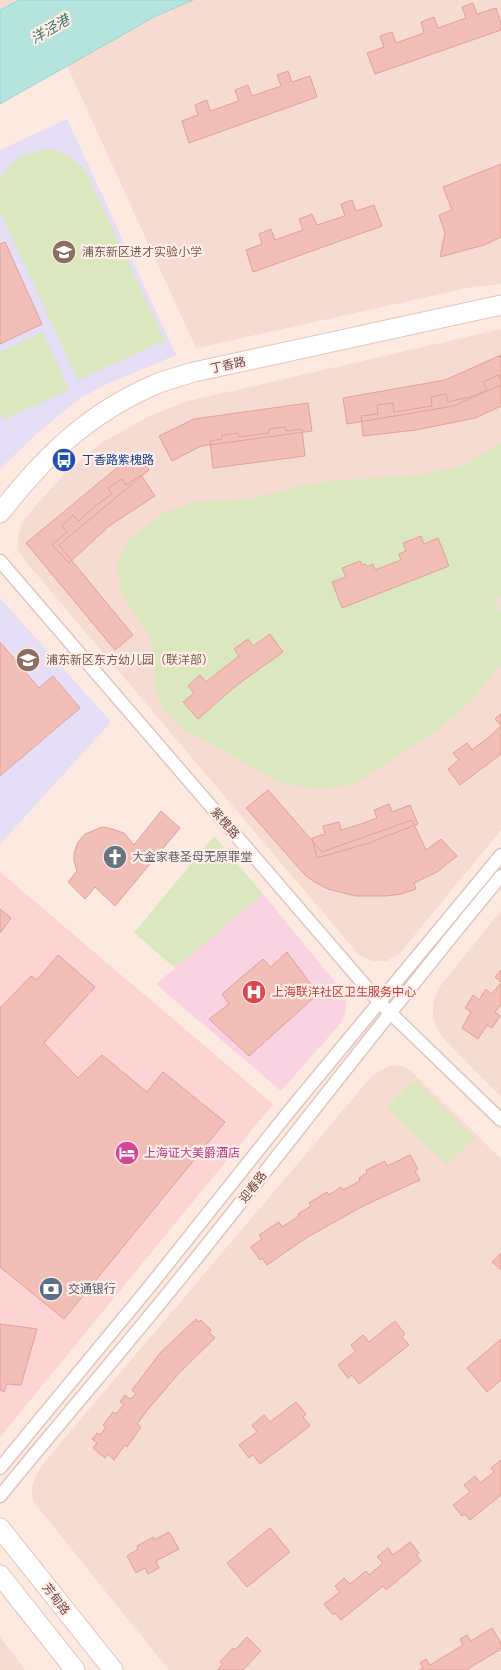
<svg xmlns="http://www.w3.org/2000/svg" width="501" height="1670" viewBox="0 0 501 1670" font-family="'DejaVu Sans','Noto Sans SC',sans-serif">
	<rect width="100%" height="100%" fill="#fce9df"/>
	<!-- residential -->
	<path fill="#f5dbd1" d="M0,0H19L0,10Z
		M37,0H501V284L472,287L196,348Z
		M501,329V830L399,954L387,961H372L359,955L27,563L19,552L18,537L22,523L31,511L65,473L103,442L148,417L184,402Z
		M501,911V1097L444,1039L437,1029L433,1016V1003L438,989Z
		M392,1065L403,1066L411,1071L501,1159V1670H169L33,1501L32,1488L35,1477L42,1465L373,1075L383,1069Z
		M0,1637L25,1670H0Z"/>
	<!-- commercial -->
	<path fill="#fcd4d3" d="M0,872L273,1104L0,1437Z"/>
	<!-- education -->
	<path fill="#e6ddf7" d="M67,119L176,355L105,385L80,398L34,436L0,469V150Z
		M0,598L111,722L0,844Z"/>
	<!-- medical -->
	<path fill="#f9d3e2" d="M263,894L340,988L345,996L346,1006L345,1014L340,1024L281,1091L156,984Z"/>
	<!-- green -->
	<path fill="#dbe8bf" d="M49,149C66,152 77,159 87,173L165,341L78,380L0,212C0,203 0,192 0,183C4,161 29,150 49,149Z
		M43,332L69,390L4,420L0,411V352Z
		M501,443V596L495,599L501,613V665L468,704L437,731L354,784L321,789L281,783L210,743L183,730L163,710L155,684V659L150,638L121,592L117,563L129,540L162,514L194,502L251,499L300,486L338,480L414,476L462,466Z
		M214,836L263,894L175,968L134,933Z
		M414,1080L474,1138L447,1165L387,1107Z"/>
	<!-- water -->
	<path fill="#b5e4de" stroke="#9bd6cf" d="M19,0H193L154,17L0,104V10Z"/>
	<!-- building -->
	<path fill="#f1bfb8" stroke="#e3a098" d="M473,3L477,14L496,8L501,23V30L375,74L367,53L384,47L380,36L392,32L396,43L424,33L421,22L434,17L438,28L466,18L462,7Z
		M288,71L292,82L310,76L317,97L189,143L182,121L198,115L195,105L207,100L210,111L239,101L235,90L248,85L252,96L281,86L277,75Z
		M501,164V237L484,245L440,257L445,233L439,215L452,210L443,187Z
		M352,200L356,211L374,205L382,226L253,272L246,250L262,244L259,234L271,229L275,240L303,230L299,219L312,214L317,225L345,216L341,204Z
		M5,242L42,324L0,344V244Z
		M501,355V385L454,406L347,424L343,398L445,380Z
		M498,375L501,381V406L475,418L416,430L363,436L361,416L378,414L377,405L393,403L394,412L432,406L431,397L446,394L448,402L470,397L487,390L483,382Z
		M308,403L312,431L201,446L172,461L159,436L194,419Z
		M285,427L286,431L302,429L305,456L213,468L210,441L222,439V435L238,433L239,437L269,433V429Z
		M135,453L149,470L59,545L133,635L115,650L26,543Z
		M141,475L155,496L109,526L69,563L52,545L67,532L62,526L73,515L79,521L96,505L112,494L108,488L122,479L126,485Z
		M421,536L424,544L438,538L449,566L342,608L332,582L346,577L342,568L360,561L362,565L366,564L367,567L373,564L375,570L401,560L399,554L406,551L403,543Z
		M270,634L283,652L237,685L198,719L183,702L194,693L188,686L200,675L206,682L239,656L234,649L248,639L253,646Z
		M0,642L39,688L53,676L80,708L0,776Z
		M501,714V754L460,785L448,769L459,760L453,753L467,743L472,750L489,737L501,726L495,719Z
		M268,790L322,852L412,820L426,850L441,839L457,856L437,872L414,883L416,889L401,894L386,896H356L328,889L313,881L304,874L246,808Z
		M389,804L392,812L410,805L418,824L369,843L317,858L312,838L325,834L323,826L339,822L341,830L361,824L377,818L374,810Z
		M161,811L180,828L115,906L95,887L85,899L68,882L77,871L74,861V853L78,842L85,834L102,827L109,828L124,833L134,845Z
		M0,909L11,918L0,933Z
		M287,952L318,994L249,1056L209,1019L229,1004L222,994L263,959L271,967Z
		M58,955L95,987L44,1043L78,1078L102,1055L147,1092L163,1072L225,1122L64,1319L0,1267V1008L31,976L37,980Z
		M501,970V982L495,977Z
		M501,983V1005L495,1012L500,1016L492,1028L487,1025L478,1039L462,1028L471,1012L465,1008L473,995L479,1000L486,989L491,994Z
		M410,1155L418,1169L415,1171L420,1180L361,1207L306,1238L267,1265L262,1258L260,1260L251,1247L262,1239L259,1235L279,1222L282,1227L299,1216L298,1214L311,1206L309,1203L327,1192L329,1195L341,1187L343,1190L360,1181L359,1178L367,1173L366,1170L385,1161L387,1166Z
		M501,1253V1270L492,1262Z
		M196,1319L198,1322L201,1320L211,1330L209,1332L215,1338L180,1372L149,1408L137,1424L141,1427L127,1447L125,1445L114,1460L108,1454L105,1458L93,1448L97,1443L92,1439L97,1433L100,1435L106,1427L103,1425L113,1412L116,1414L124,1404L120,1402L125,1395L130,1399L136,1394L132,1390L161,1352Z
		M395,1321L405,1334L402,1337L409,1345L359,1384L352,1375L348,1378L338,1365L356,1351L351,1345L363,1335L369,1342Z
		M0,1324L37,1329L21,1385L7,1384L4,1392L0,1390Z
		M501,1339V1380L487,1392L467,1368Z
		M296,1402L306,1414L303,1417L310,1426L260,1464L253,1455L249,1458L239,1445L257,1432L252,1425L264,1415L270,1422Z
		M501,1460V1495L470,1520L465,1514L462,1516L453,1505L470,1492L464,1485L475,1476L480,1483L494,1472L491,1468Z
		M270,1528L290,1552L247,1587L227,1563Z
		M169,1532L179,1549L156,1561L159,1568L148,1574L145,1568L136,1573L127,1556L138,1549L137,1546L153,1537L154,1540Z
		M410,1542L419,1553L416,1555L421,1561L386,1590L383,1586L341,1620L335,1613L333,1615L324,1604L340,1592L335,1586L344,1578L350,1584L366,1571L369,1575L383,1563L377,1557L388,1548L393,1555Z
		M492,1628L501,1643V1649L466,1670H420L423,1668L420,1663L426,1659L430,1665L463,1645L460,1639L467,1635L471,1641Z
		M247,1637L261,1651L243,1670H217L223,1664L220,1662L233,1648L235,1650Z"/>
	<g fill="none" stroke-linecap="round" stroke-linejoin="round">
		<!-- street casing -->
		<g stroke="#e1c5bf" stroke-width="15">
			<path id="street" d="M0,561L380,1003L501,1120
				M0,1468L150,1286L291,1109L501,855
				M0,1496C71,1409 145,1324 214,1236C310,1116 403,994 501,876"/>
		</g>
		<!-- secondary casing -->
		<g stroke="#e6c4bc" stroke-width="21">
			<path id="secondary" d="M0,513C44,457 87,414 154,385C166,380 180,376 194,372L501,305
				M0,1528L113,1670
				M0,1575L75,1670"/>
		</g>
		<!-- street -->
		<use href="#street" stroke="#fff" stroke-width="12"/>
		<!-- secondary -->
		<use href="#secondary" stroke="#fff" stroke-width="19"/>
	</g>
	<!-- icons -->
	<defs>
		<g id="school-disc" transform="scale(1.25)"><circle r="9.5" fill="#8d6e63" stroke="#ffeee5"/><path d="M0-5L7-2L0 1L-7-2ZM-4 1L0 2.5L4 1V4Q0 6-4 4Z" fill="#fff"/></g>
		<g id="bus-disc" transform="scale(1.25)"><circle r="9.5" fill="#1a4fb4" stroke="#ffeee5"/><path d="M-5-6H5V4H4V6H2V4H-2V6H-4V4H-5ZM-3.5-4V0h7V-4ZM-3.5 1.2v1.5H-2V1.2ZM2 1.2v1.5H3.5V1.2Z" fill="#fff"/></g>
		<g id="church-disc" transform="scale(1.25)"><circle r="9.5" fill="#6b7280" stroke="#ffeee5"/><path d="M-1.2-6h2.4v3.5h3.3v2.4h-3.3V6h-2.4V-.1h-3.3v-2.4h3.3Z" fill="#fff"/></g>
		<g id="hospital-disc" transform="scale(1.25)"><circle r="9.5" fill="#e0444e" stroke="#ffeee5"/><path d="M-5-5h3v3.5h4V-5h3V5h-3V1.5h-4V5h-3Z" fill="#fff"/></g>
		<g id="hotel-disc" transform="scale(1.25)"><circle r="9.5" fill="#d1479c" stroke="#ffeee5"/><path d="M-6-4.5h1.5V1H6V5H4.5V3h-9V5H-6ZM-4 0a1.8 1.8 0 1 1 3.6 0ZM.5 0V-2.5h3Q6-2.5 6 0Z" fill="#fff"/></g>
		<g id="bank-disc" transform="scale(1.25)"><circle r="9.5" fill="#5c6f8a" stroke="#ffeee5"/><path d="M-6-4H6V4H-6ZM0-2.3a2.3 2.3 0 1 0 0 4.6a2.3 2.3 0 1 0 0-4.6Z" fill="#fff"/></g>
	</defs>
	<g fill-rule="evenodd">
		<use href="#school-disc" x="64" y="252"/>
		<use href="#bus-disc" x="64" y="460"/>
		<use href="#school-disc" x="28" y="660"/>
		<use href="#church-disc" x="115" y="857"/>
		<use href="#hospital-disc" x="254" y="992"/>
		<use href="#hotel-disc" x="127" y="1153"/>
		<use href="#bank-disc" x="51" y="1289"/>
	</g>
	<g text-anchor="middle" stroke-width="4.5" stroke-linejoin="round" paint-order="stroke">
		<!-- education labels -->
		<g font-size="12" fill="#785e54" stroke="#ffeee5" text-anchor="start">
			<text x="82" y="256">浦东新区进才实验小学</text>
			<text x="46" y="664">浦东新区东方幼儿园（联洋部）</text>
		</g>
		<!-- street labels -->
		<g font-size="12" fill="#714b48" stroke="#ffeee5">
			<text transform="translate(228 365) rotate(-12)" y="4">丁香路</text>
			<text transform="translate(225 823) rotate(49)" y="4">紫槐路</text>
			<text transform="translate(253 1187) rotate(-52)" y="4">迎春路</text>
			<text transform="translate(56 1599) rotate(52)" y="4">芳甸路</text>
		</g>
		<!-- transit labels -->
		<g font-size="12" fill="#164399" stroke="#ffeee5" text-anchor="start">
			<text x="82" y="464">丁香路紫槐路</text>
		</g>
		<!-- worship labels -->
		<g font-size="12" fill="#5b616d" stroke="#ffeee5" text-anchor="start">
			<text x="132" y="861">大金家巷圣母无原罪堂</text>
		</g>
		<!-- health labels -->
		<g font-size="12" fill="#be3a42" stroke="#ffeee5" text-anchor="start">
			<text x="272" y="996">上海联洋社区卫生服务中心</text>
		</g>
		<!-- hotel labels -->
		<g font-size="12" fill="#b23c85" stroke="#ffeee5" text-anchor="start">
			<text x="144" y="1157">上海证大美爵酒店</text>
		</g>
		<!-- service labels -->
		<g font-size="12" fill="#4e5e75" stroke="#ffeee5" text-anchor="start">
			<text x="68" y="1293">交通银行</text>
		</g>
		<!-- water labels -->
		<g font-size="14" font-style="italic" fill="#3c7871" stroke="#ffeee5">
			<text transform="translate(50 29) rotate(-30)" y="5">洋泾港</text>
		</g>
	</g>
</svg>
